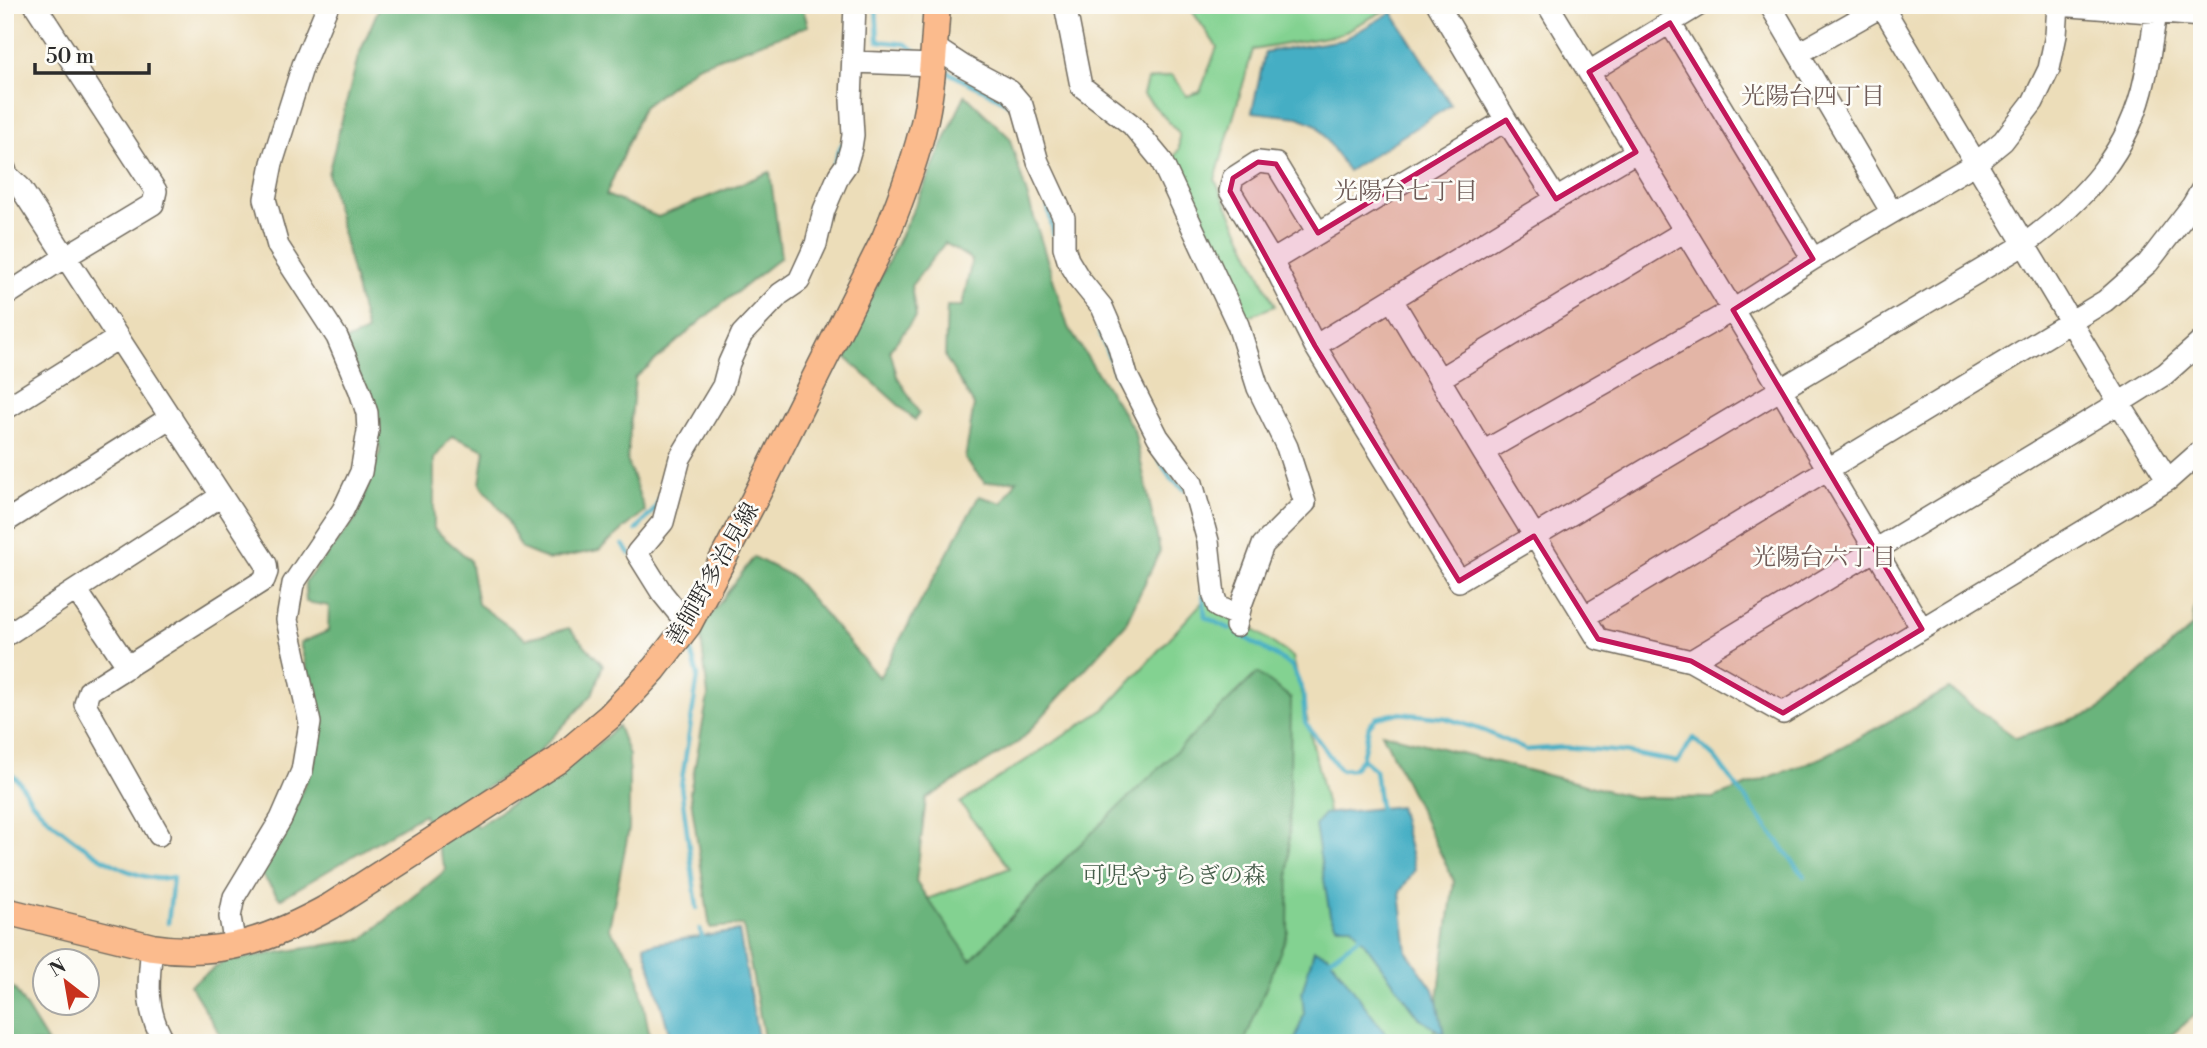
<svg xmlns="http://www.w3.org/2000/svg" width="2207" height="1048" viewBox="0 0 2207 1048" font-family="'Libre Bodoni','Noto Serif JP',serif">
	<rect width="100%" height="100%" fill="#fdfcf7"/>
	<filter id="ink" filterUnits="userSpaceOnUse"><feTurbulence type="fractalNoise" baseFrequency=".0143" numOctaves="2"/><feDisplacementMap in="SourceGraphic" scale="14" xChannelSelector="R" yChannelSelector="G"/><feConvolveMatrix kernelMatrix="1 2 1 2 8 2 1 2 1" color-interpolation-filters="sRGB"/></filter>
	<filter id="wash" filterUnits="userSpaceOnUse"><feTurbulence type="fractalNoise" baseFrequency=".00686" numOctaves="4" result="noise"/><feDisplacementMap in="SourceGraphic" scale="28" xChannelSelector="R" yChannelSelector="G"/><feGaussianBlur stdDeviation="1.57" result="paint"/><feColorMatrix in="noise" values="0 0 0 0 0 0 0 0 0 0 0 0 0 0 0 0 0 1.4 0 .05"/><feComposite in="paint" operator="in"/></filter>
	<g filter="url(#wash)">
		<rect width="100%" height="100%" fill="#ecddb9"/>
		<!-- green -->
		<path fill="#83d291" stroke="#577e5e" stroke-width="2" d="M1188,5H1395L1338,35L1253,50L1215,180L1275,306L1244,318L1169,165L1179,149V133L1143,94L1147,80L1172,75L1187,96L1200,92L1217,47Z
			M1207,597L1293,657L1351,912L1429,983L1451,1043H927L898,910L1010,868L960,803L1105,709Z"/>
		<!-- forest -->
		<path fill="#6ab47b" stroke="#4a7053" stroke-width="2" d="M380,5H802L808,26L697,66L643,107L606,195L658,217L770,172L781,257L703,319L635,378L627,460L645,511L599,550L549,560L522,549L504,514L480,484L485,450L452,436L434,459V529L470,560L478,604L526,639L569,628L603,665L592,695L531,760L463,802L477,827L596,746L618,726L629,755V829L609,928L636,964L651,1043H228L221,1036L190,985L225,961L363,939L446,870L424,814L280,899L257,868L288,823L314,763L320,723L300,643L328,631L329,606L306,602L305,582L357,517L380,451L373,410L345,341L367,332L328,174L358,57Z
			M965,95L1009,137L1068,327L1134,430L1160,551L1125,625L1020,741L926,799L916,882L971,960L1064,860L1257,673L1291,698L1288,932L1244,1043H765L743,925L710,928L690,792L708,696L700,629L754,557L793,577L879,678L979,496L1002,503L1017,480L985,483L965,459L974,405L945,357L947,306H962L972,260L945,243L911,286L916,316L890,350L897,376L919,413L915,420L843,355L916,204Z
			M2202,552V1009L2162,1043H1424L1433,1036L1454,881L1382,733L1633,797L1713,798L1821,758L1949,689L2016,738L2097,711L2192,627Z
			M5,981L16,991L48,1043H5Z"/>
		<!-- water -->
		<path fill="#45aec4" stroke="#386c78" stroke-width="2" d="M1392,12L1451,105L1348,171L1317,125L1298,117L1252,112L1265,52L1343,40Z
			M1399,806L1415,869L1400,892L1407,952L1435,992L1444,1034L1421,1020L1352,926H1336L1330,915L1315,826L1324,814Z
			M739,931L759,1043H672L644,945Z
			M1314,950L1328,955L1390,1040L1388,1043H1294L1304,1014L1302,992Z"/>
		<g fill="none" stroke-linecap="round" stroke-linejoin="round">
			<!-- stream -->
			<path stroke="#45aec4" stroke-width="4.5" d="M876,5L878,41L906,44L925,57
				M941,68C963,82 988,90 1010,105
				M832,168L842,144
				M1048,207L1054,236
				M786,277L791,274L812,219
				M1097,319L1099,331L1118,380
				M706,393L716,373
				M1152,447L1171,479L1184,489
				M636,530L655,509L659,500
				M623,545L630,554
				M1203,591L1205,617L1230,629
				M1238,633L1292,666L1303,692L1305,722L1340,770L1353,769L1362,759L1369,726L1376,718L1398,713L1446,718L1485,731L1526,750L1563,747L1624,752L1678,762L1693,738L1715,758L1804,876
				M688,640L698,676L681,786L697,908
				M1362,759L1375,770L1380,808L1379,813
				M5,771C20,777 24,791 33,803C58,832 132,888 173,877L168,923
				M700,929L703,940
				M1328,960L1360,937V933"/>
		</g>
	</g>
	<g filter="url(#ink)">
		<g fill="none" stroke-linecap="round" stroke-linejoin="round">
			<!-- minor casing -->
			<g stroke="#6f695d" stroke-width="24">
				<path id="minor" d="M1065,5L1081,86L1132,125L1161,160L1238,325L1258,388L1287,447L1305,503L1263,545L1241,605L1236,626
					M1438,5L1506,120L1556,199
					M1548,5L1780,388L1922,629
					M1770,5L1891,211
					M2058,5L2202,16
					M1882,6L2119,403L2168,480
					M1670,23L1813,259
					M934,47L963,66L1010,91L1022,105L1038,162L1064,218V247L1068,260L1080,280L1102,307L1118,344L1127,376L1158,437L1192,483L1208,541L1214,596L1218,607L1239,616
					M1799,53L1884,5
					M854,62L933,65
					M1589,72L1699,5
					M5,169L7,175L20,187L266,564L267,572L264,580L89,691L85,704L159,835
					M1318,233L1276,164L1258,162L1233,178L1230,191L1272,261L1315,346L1459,581L2025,244C2084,200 2130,152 2145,78C2150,57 2152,35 2156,14
					M1272,261L1506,120
					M5,296L65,257L153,204L156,191L35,5
					M1392,300L1483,452L1598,639L1691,661L1783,713L2168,480L2202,450
					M1315,346L1556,199L1636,152
					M1439,379L1685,231
					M5,409L118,338
					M1483,452L1733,310L1813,259L1976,163L2003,141L2033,102L2049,69L2056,35L2058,5
					M5,522L171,417
					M77,591L128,667
					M1584,617L2105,301L2148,263L2192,206L2202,189
					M688,625L662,593L637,553L663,522L680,458L723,386L729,363L742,334L780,294L799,281L816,244L824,210L839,175L846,165L851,148L853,135L851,100L855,5
					M5,636L221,496
					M1691,661L2119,403L2165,374L2202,341
					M235,946L230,917L234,897L281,819L302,771L310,723L287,620L293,584L343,510L361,472L368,431L367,413L360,391L337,337L278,246L265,199L272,163L303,65L328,5
					M152,947C148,982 145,1012 165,1043"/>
			</g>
			<!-- major casing -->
			<g stroke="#6f695d" stroke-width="29">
				<path id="major" d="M5,911L152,947C221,958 272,939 331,906L558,760L610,716L654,669L688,625L754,500L885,238C901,199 916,160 925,119C933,82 934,43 937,5"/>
			</g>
			<!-- minor -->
			<use href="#minor" stroke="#fff" stroke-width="21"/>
			<!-- major -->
			<use href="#major" stroke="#fbbb8d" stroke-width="26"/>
		</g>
	</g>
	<!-- marked area -->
	<path fill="#c2185b" fill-opacity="0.2" stroke="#c2185b" stroke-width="5" stroke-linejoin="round" d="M1670,23L1813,259L1733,310L1922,629L1783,713L1691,661L1598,639L1534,536L1459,581L1315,346L1230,191L1233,178L1258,162L1276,164L1318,233L1506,120L1556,199L1636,152L1589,72Z"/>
	<g text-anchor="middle" stroke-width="5" stroke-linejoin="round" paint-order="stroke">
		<!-- street labels -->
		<g font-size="23" fill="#2b2b2b" stroke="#fdfcf7">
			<text transform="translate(712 574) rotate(-60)" y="8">善師野多治見線</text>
		</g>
		<!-- park labels -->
		<g font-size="23" fill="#455d4a" stroke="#fdfcf7">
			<text x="1174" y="883">可児やすらぎの森</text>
		</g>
		<!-- neighbourhood labels -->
		<g font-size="24" fill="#6e5b57" stroke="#fdfcf7">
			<text x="1813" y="104">光陽台四丁目</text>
			<text x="1406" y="199">光陽台七丁目</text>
			<text x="1824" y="565">光陽台六丁目</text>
		</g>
	</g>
	<!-- margin -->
	<rect width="2207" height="1048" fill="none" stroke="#fdfcf7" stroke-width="28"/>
	<!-- north arrow -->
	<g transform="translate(66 982) rotate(329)"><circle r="33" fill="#fdfcf7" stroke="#a9a8a5" stroke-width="2"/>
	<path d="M0-5L12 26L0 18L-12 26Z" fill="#c8321e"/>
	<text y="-10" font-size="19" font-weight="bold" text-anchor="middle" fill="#2b2b2b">N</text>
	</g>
	<!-- scale -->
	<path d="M35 63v10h114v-10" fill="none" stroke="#2b2b2b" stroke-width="3.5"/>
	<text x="46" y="63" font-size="21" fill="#2b2b2b" stroke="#fdfcf7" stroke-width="5" paint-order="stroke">50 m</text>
</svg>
